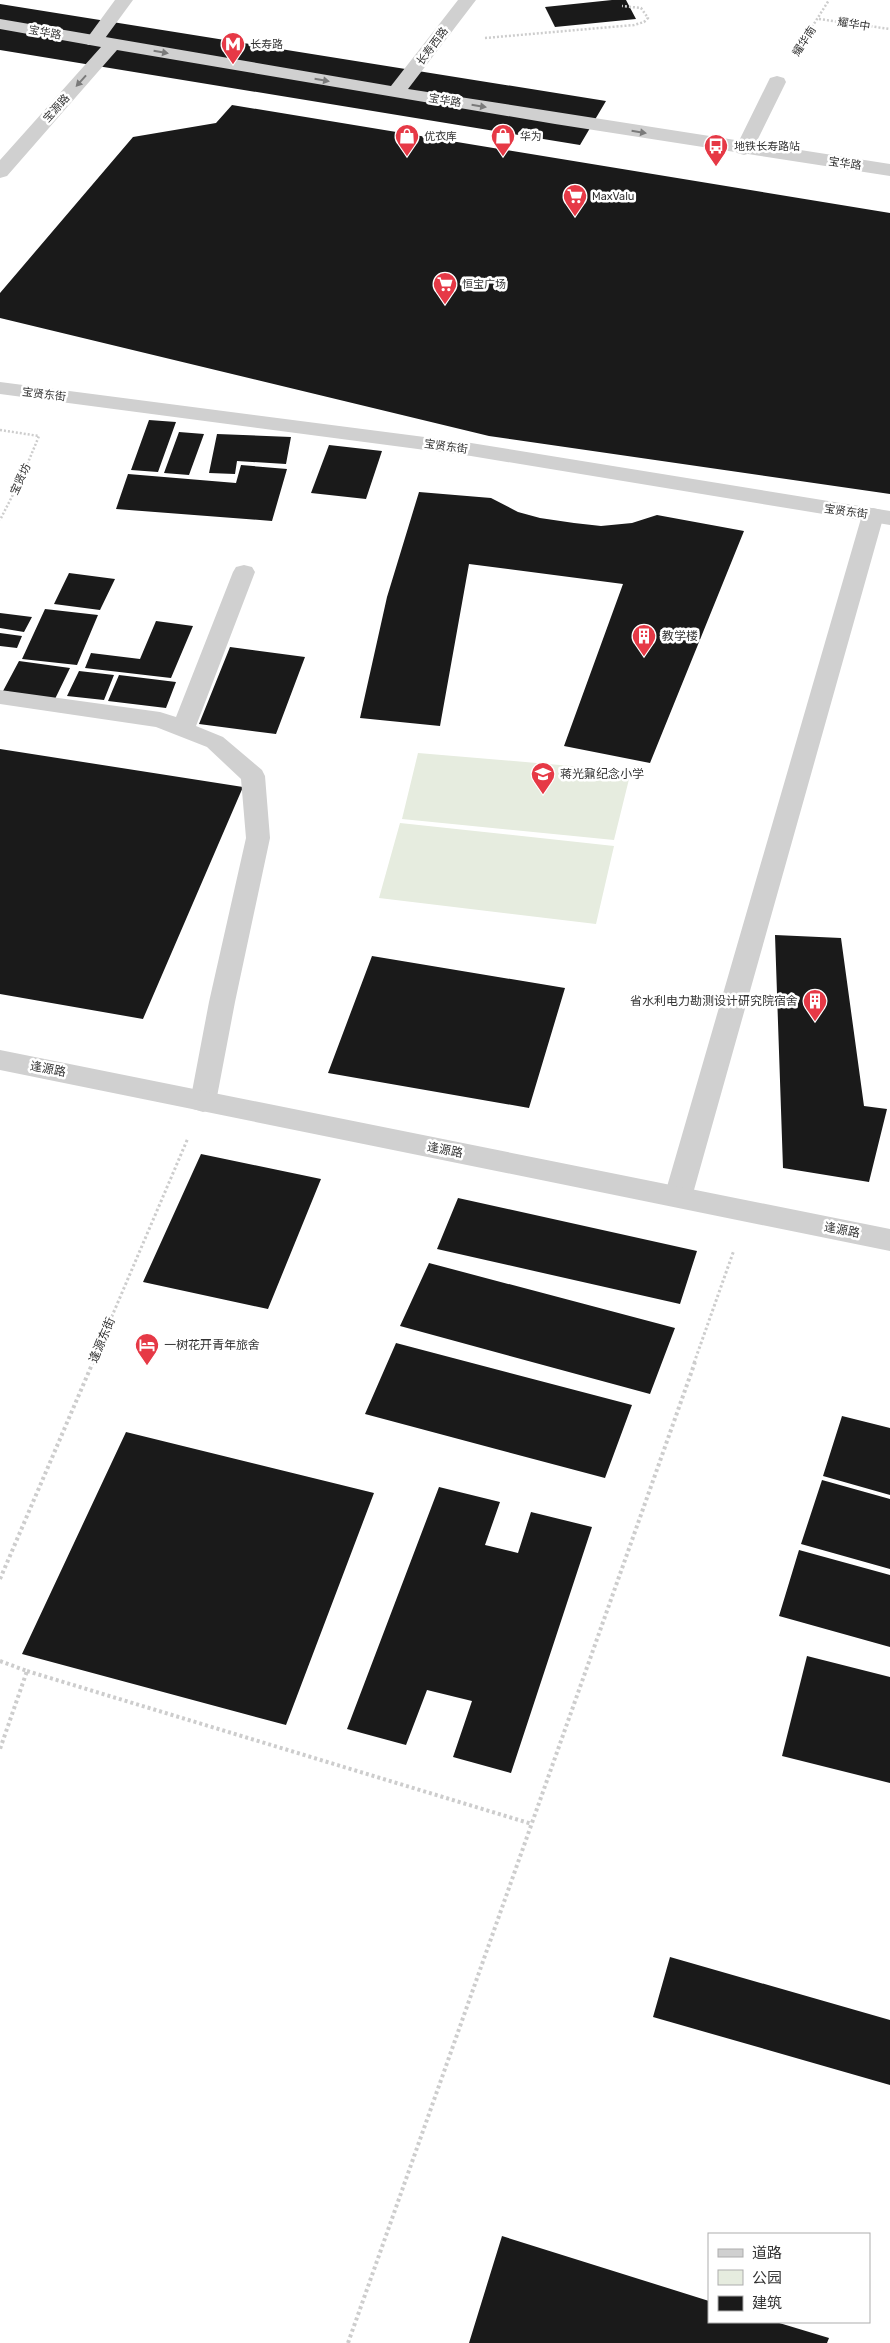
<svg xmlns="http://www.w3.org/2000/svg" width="890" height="2343" viewBox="0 0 890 2343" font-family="Rubik,'Noto Sans SC',sans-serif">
	<rect width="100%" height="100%" fill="#fff"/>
	<!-- green -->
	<path fill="#e6ecdf" d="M418,753L631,771L614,840L402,819Z
		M400,823L614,846L596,924L379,898Z"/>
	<!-- building -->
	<path fill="#1a1a1a" d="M612,0H626L636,19L555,27L545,7Z
		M0,4L606,101L580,145L0,50Z
		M232,105L890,213V494L489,436L0,318V293L133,137L216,123Z
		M149,420L176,422L158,472L131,470Z
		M179,432L204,434L189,475L164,473Z
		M217,434L291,437L286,464L237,461L235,474L209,473Z
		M329,445L382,451L366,499L311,493Z
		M241,465L287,469L272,521L116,509L128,474L236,483Z
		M419,492L491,498L518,512L540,518L574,523L601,526L632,523L657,515L744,531L650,763L564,746L623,584L469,564L440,726L360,718L387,597Z
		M69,573L115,579L100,610L54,604Z
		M45,609L98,615L77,665L22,659Z
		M0,613L32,617L24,632L0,628Z
		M156,621L193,626L171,678L85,668L91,653L140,659Z
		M0,633L22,636L17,648L0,646Z
		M230,647L305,657L276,734L199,724Z
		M19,661L70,668L55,699L3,691Z
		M79,671L114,675L104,700L67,696Z
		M119,675L176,682L166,708L108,701Z
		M0,749L243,787L143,1019L0,994Z
		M775,935L841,938L864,1106L887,1109L869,1182L783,1168Z
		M372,956L565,988L529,1108L328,1073Z
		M201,1154L321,1179L268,1309L143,1282Z
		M458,1198L697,1251L680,1304L437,1249Z
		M429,1263L675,1328L650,1394L400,1326Z
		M396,1343L632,1405L605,1478L365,1414Z
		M842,1416L890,1428V1495L823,1476Z
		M126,1432L374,1493L286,1725L22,1654Z
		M822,1480L890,1499V1569L801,1544Z
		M439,1487L500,1502L485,1545L518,1553L531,1512L592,1527L511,1773L453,1757L472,1701L427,1690L406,1745L347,1729Z
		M799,1550L890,1575V1647L779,1616Z
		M807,1656L890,1677V1783L782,1756Z
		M670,1957L890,2020V2085L653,2017Z
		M502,2236L709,2301V2322H776L829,2338L827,2343H469Z"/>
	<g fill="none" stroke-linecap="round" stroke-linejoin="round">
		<!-- path-far2 -->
		<path stroke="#cdcdcd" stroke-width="2.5" stroke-dasharray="2 2" stroke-linecap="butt" d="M819,19L890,29
			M485,38L634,25L644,22L648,18L641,8L622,6
			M795,54L829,0
			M0,430L39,436L22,477L0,520"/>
		<!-- path-far1 -->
		<path stroke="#cdcdcd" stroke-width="3" stroke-dasharray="2.5 2.5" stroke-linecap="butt" d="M92,1363L188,1138
			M694,1363L734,1250"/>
		<!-- path -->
		<path stroke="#cdcdcd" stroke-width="4" stroke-dasharray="3 3" stroke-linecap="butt" d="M0,1579L93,1362
			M0,1661L27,1671L0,1749
			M27,1671L532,1824
			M348,2343L695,1362"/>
		<!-- service -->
		<path fill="#d0d0d0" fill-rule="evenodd" d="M115,0H133L100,45H88L85,41Z
			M777,76L784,78L786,82L753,149L751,153L744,155L737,153L735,149L768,82L770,78Z
			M873,508L881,510L884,515L692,1197L688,1204L678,1207L668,1204L664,1197L862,515L865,510Z
			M244,565L252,567L255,572L196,726L223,737L262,770L265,776L270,838L235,1002L216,1102L213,1109L203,1112L193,1109L190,1102L209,1002L246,838L241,779L207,747L156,727L0,704V690L160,712L176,717L233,572L236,567Z"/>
		<!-- minor -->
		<path fill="#d0d0d0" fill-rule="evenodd" d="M0,382L471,443L890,511V525L471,456L0,394Z"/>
		<!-- tertiary -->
		<path fill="#d0d0d0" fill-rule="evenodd" d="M458,0H476L408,89L890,164V176L555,124L117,50L7,176L0,178V160L101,47L0,29V19L391,86Z
			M0,1050L890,1229V1251L0,1070Z"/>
	</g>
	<!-- one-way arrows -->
	<defs><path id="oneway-solid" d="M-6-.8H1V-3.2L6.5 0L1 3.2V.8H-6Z" transform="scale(1.25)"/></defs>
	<g fill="#7a7a7a">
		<use href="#oneway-solid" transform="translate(161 52) rotate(10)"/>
		<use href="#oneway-solid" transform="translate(322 80) rotate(10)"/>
		<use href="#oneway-solid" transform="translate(81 81) rotate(132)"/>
		<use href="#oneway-solid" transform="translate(479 106) rotate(9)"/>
		<use href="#oneway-solid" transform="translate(639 132) rotate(9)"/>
	</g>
	<!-- icons -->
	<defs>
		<g id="metro-pin" transform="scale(1.25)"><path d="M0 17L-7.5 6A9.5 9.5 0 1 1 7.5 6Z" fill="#e63946" stroke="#fff"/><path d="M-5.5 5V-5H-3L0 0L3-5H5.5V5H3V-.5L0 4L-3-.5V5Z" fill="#fff"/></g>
		<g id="shop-pin" transform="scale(1.25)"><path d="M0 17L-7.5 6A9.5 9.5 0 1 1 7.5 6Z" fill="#e63946" stroke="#fff"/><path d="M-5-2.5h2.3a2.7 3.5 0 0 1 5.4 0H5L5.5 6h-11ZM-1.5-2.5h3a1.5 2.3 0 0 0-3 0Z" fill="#fff"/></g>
		<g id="bus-pin" transform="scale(1.25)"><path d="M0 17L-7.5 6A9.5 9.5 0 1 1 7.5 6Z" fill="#e63946" stroke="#fff"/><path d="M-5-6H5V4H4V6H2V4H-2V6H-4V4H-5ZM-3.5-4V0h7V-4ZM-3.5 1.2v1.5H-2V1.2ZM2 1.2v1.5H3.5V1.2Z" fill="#fff"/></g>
		<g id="supermarket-pin" transform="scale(1.25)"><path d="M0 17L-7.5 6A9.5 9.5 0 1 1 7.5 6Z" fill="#e63946" stroke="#fff"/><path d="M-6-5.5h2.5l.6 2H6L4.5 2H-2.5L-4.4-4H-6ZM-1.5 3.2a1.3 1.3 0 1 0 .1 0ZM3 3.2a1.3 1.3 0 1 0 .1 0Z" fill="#fff"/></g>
		<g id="building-pin" transform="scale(1.25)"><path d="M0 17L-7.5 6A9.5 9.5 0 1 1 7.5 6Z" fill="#e63946" stroke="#fff"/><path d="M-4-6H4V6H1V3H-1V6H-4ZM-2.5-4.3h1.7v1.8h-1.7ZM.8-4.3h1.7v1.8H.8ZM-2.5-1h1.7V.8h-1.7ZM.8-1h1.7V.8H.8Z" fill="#fff"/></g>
		<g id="school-pin" transform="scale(1.25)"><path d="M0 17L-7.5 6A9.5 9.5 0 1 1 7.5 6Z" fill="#e63946" stroke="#fff"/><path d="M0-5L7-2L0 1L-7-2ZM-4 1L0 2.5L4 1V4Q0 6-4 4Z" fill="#fff"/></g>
		<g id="hotel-pin" transform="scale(1.25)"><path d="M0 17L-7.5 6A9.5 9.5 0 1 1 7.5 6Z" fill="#e63946" stroke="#fff"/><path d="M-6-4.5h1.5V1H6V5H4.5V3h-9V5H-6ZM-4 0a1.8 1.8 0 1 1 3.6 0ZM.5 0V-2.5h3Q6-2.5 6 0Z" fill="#fff"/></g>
	</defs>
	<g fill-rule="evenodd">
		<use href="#metro-pin" x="233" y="44"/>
		<use href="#shop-pin" x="407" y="136"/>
		<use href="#shop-pin" x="503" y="136"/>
		<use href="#bus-pin" x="716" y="146"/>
		<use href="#supermarket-pin" x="575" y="196"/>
		<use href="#supermarket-pin" x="445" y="284"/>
		<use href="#building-pin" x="644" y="636"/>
		<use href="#school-pin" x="543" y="774"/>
		<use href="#building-pin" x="815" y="1001"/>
		<use href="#hotel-pin" x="147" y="1345"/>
	</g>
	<g text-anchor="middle" stroke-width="5" stroke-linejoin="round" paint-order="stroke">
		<!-- far-street labels -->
		<g font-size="11" fill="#333" stroke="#fff">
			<text transform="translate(854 24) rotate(9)" y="4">耀华中</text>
			<text transform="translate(45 32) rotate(10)" y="4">宝华路</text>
			<text transform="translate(804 41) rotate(-57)" y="4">耀华南</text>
			<text transform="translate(432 46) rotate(-53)" y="4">长寿西路</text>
			<text transform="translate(445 100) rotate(9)" y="4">宝华路</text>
			<text transform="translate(56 108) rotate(-48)" y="4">宝源路</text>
			<text transform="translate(845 163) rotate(8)" y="4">宝华路</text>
			<text transform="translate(44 394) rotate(7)" y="4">宝贤东街</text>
			<text transform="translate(446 446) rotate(8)" y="4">宝贤东街</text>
			<text transform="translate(20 479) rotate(-65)" y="4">宝贤坊</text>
			<text transform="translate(846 511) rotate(8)" y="4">宝贤东街</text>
		</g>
		<!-- far-poi labels -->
		<g font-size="11" fill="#333" stroke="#fff" text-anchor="start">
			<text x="250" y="48">长寿路</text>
			<text x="424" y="140">优衣库</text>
			<text x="520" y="140">华为</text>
			<text x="734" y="150">地铁长寿路站</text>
			<text x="592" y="200">MaxValu</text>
			<text x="462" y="288">恒宝广场</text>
		</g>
		<!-- poi labels -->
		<g font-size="12" fill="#333" stroke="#fff" text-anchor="start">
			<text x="662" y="640">教学楼</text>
			<text x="560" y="778">蒋光鼐纪念小学</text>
			<text x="798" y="1005" text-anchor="end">省水利电力勘测设计研究院宿舍</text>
			<text x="164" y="1349">一树花开青年旅舍</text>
		</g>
		<!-- street labels -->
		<g font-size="12" fill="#333" stroke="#fff">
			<text transform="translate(48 1069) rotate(11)" y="4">逢源路</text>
			<text transform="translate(445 1150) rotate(11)" y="4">逢源路</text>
			<text transform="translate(842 1230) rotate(11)" y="4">逢源路</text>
			<text transform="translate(102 1340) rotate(-67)" y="4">逢源东街</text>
		</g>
	</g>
	<!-- legend -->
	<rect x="708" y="2233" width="162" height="90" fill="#ffffff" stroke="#adadad"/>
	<rect x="718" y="2249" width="25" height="8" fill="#d0d0d0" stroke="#adadad"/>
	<text x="752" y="2258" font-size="15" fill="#333333">道路</text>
	<rect x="718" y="2270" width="25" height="15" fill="#e6ecdf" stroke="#adadad"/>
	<text x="752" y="2283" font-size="15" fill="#333333">公园</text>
	<rect x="718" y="2296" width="25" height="15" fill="#1a1a1a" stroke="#adadad"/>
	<text x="752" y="2308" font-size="15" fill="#333333">建筑</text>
</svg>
